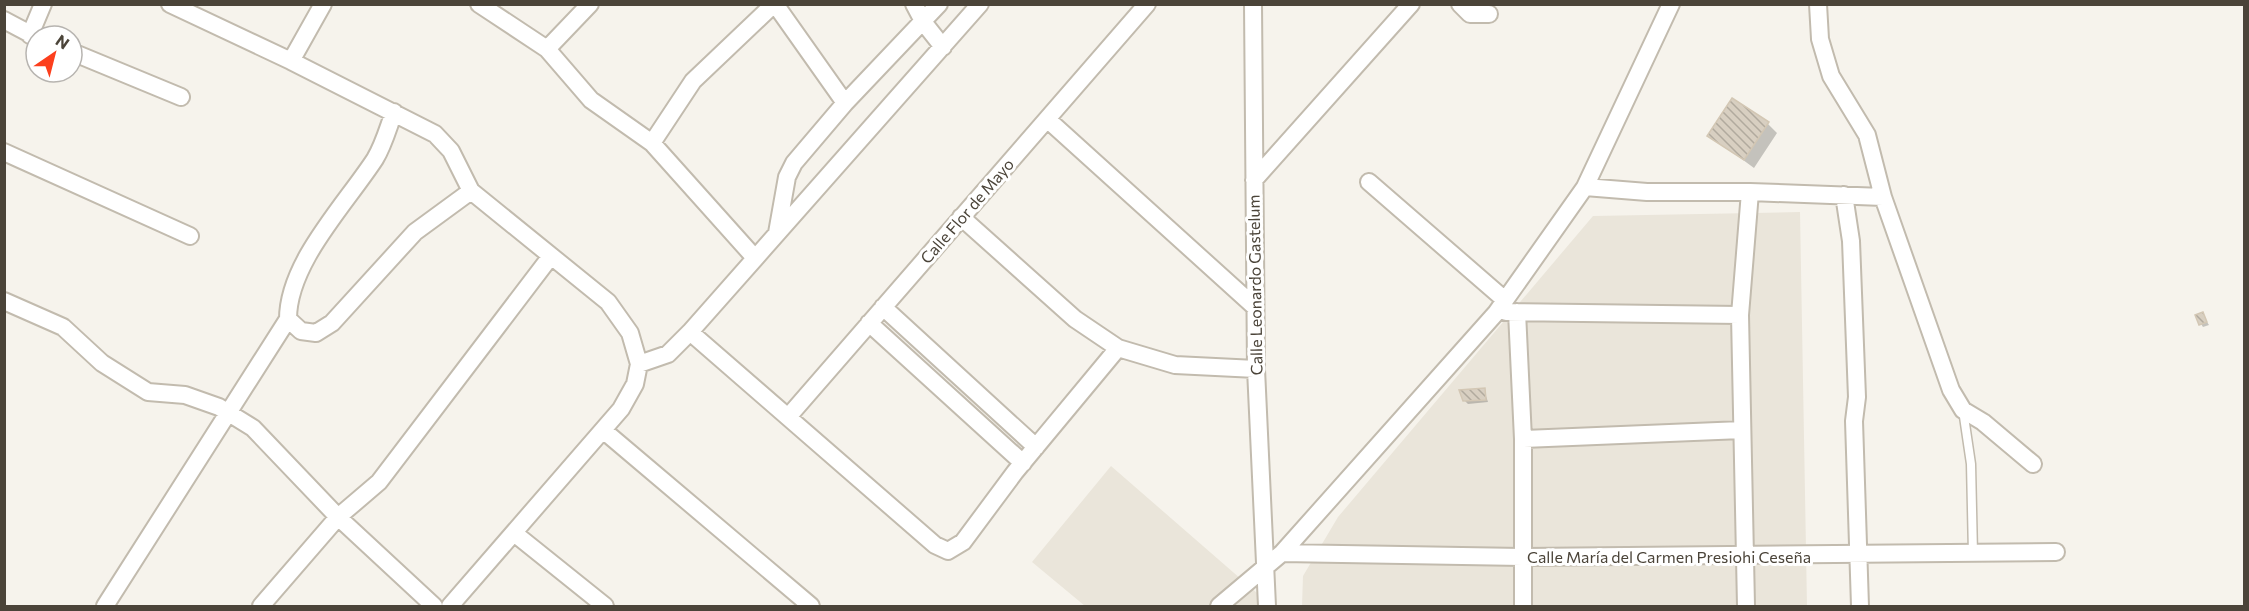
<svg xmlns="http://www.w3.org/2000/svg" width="2249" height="611" viewBox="0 0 2249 611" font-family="Commissioner,sans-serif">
	<defs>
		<pattern id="building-back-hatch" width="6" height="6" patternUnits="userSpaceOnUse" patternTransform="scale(1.5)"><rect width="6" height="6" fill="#d8cfc1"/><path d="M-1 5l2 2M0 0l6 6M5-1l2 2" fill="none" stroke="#b1aa9e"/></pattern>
	</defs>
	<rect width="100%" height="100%" fill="#f6f3ec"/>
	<!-- residential -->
	<path fill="#eae5da" d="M1800,212L1807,606H1302L1303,576L1338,517L1593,216Z
		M1111,466L1272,606H1085L1032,562Z"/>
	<!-- shadow -->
	<path fill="#0003" d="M1768,124L1777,133L1754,168L1709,135Z
		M2202,314L2209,325L2203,327L2201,324Z
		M1484,390L1488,402L1468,404L1465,401Z"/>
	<!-- building -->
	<path fill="url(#building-back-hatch)" stroke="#d3c7b4" stroke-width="1.5" d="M1732,98L1769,122L1744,160L1707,136Z
		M2203,312L2207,322L2199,325L2195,315Z
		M1485,388L1486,400L1463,401L1459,390Z"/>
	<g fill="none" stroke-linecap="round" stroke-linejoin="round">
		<!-- service casing -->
		<g stroke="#c2bbae" stroke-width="11">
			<path id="service" d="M1963,410L1971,464L1973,554"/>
		</g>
		<!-- minor casing -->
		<g stroke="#c2bbae" stroke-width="20">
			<path id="minor" d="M170,4L291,61L435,134L451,151L471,191L608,302L630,333L639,364L635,384L621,409L450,606
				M479,4L547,49L591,100L652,143L755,258
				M775,4L845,103
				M914,4L924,23L943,47
				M1253,4L1256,369L1267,606
				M1460,4L1470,14H1489
				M1818,4L1820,39L1831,76L1867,135L1883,197L1951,390L1963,410L1983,422L2033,464
				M4,20L36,37
				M30,35L43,4
				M547,49L590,4
				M72,52L181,97
				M291,61L323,4
				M1047,119L1255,307
				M652,143L693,81L774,4
				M4,152L190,236
				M1254,180L1411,4
				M1369,182L1505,300
				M1585,187L1647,192H1750L1740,315L1746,606
				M1750,192L1883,197
				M1844,195L1851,241L1857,397L1854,421L1860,606
				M961,217L1075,319L1118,348L1175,365L1256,369
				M777,233L787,177L794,163L845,103L939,4
				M4,301L63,327L102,363L148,392L185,395L219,407L253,428L338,517L434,606
				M883,307L1036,447
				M1506,312L1740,315
				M1517,312L1523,439V606
				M288,319L301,331L316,333L332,323L415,232L471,191
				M869,323L1023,463
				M690,332L935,545L948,551L963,542L1015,472L1118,348
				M639,364L668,354L690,332L980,4
				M788,417L1147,4
				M603,430L811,606
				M1523,439L1742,430
				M514,533L605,606
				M1282,553L1522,557L2056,552
				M105,606L288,319C288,263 345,205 375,159C384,144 388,128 394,112
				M261,606L338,517L379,482L551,256
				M1219,606L1282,553L1496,313L1585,187L1671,4"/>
		</g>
		<!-- service -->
		<use href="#service" stroke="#fff" stroke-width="8"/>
		<!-- minor -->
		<use href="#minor" stroke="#fff" stroke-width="16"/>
	</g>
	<g text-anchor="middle" stroke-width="6" stroke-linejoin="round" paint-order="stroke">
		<!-- street labels -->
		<g font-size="16" fill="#4b4439" stroke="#fff">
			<text transform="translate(967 211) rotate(-49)" y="6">Calle Flor de Mayo</text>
			<text transform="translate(1255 285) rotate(-91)" y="6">Calle Leonardo Gastelum</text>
			<text x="1669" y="563">Calle María del Carmen Presiohi Ceseña</text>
		</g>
	</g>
	<!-- border -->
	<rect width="2249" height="611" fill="none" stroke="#4b4439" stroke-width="12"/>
	<!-- north arrow -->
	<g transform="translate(54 54) rotate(35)"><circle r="28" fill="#ffffff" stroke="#b7b4b0" stroke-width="1.5"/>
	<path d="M0-4.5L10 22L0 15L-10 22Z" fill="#fc3f1d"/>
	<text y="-9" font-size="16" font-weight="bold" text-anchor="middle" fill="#4b4439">N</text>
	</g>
</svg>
